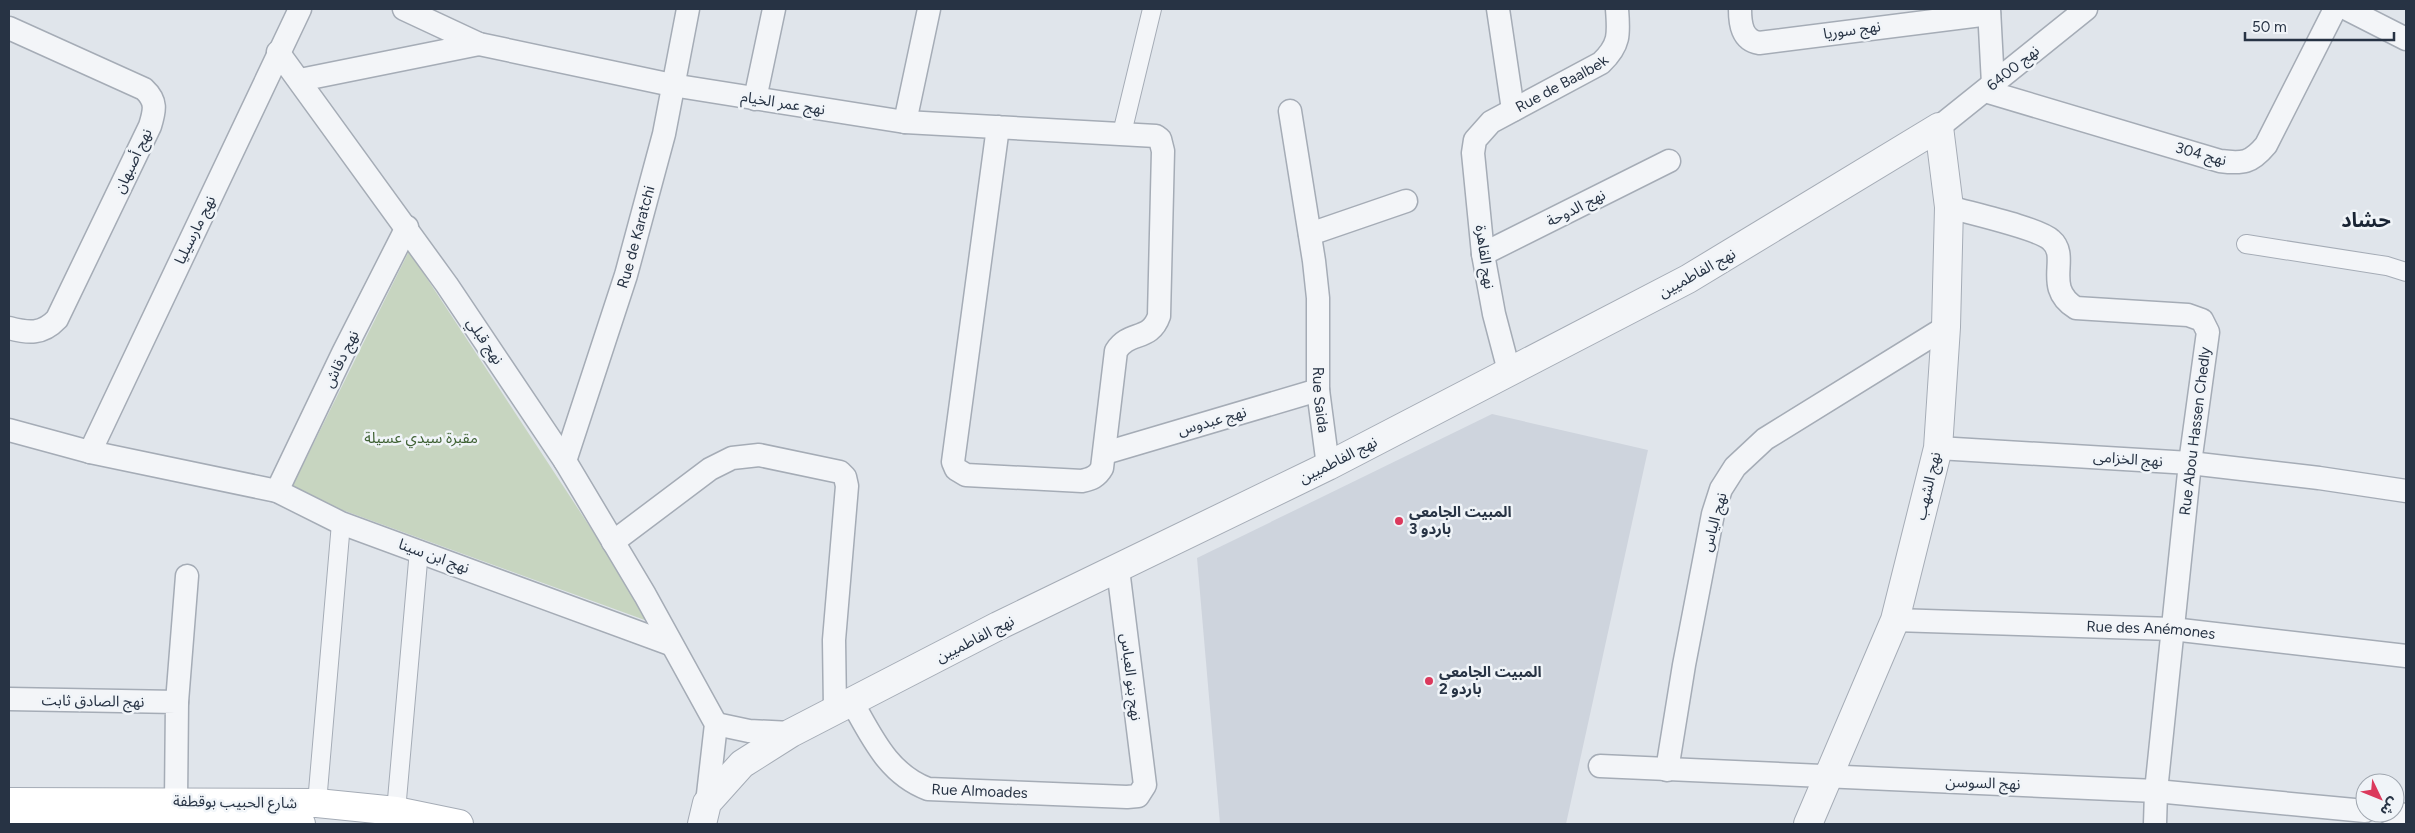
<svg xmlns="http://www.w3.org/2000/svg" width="2415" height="833" viewBox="0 0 2415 833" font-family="Figtree,'Noto Sans Arabic',sans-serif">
	<rect width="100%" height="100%" fill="#e0e5eb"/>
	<!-- built -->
	<path fill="#ced4dd" d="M1492,414L1648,450L1566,824H1220L1197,558Z"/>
	<!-- green -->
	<path fill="#c7d5c0" d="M409,251L653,623L290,491Z"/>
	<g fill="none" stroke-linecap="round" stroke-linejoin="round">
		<!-- pedestrian casing -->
		<g stroke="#a5acb6" stroke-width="20">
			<path id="pedestrian" d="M1122,133L1152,9
				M2246,244L2387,266L2406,272
				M317,803L341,523
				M396,811L419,550"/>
		</g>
		<!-- minor casing -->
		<g stroke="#a5acb6" stroke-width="25">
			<g id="minor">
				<path d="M404,9L479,44L672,85L905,122L1156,136L1160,139L1163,151L1159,316C1150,342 1129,330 1116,351L1102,468C1097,477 1091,479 1082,481L966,475L956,469L953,462L998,127"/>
				<path d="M1498,9L1513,110"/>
				<path d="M1740,9C1740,24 1742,40 1759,43L1989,14"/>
				<path d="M1989,9L1993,84"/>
				<path d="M2347,9L2406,39"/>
				<path d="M9,28L144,89C157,101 155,110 150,126L57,319C42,335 28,333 9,328"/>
				<path d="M278,52L447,285L565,461L645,595L716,724L707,803"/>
				<path d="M300,80L479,44"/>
				<path d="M1985,91L2220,161C2243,164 2251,163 2266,145L2335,9"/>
				<path d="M755,99L774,9"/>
				<path id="s1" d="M1290,111L1314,261L1318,298V390L1328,466"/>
				<path d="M905,122L929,9"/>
				<path d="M1939,127L2086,9"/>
				<path d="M1949,207C1969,213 2038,228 2051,240C2071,257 2042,287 2076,308L2188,315L2202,320L2208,332L2190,463L2156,791L2155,824"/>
				<path d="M1310,234L1406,201"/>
				<path d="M1483,254L1669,161"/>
				<path id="s2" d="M1509,371L1494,314L1483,254L1473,153L1475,140L1491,122L1601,63C1620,45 1619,34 1617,9"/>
				<path d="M9,430L90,452L277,491L341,523L670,644"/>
				<path d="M1938,448L2190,463L2319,478L2406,491"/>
				<path d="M90,452L300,9"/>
				<path d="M1105,453L1318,390"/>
				<path id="s3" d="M565,461L626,275L664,134L688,9"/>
				<path d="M277,491L343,353L407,227"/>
				<path d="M613,542L710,469L732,458L759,455L840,472L845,477L847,486L834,640L835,709"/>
				<path id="s4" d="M1895,620L2172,629L2406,656"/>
				<path d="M9,699L177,702L176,801"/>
				<path d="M177,702L187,576"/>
				<path id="s5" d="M852,702C872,737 888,774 928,789L1127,797L1138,796L1145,785L1118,569"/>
				<path d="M716,724L749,731L791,733"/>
				<path d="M1600,766L2156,791L2365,811"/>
				<path d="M1667,770L1684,665L1713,514L1721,489L1735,467L1765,439L1946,327"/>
				<path d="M2389,813L2406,815"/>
			</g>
		</g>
		<!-- tertiary casing -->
		<g stroke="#a5acb6" stroke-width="30">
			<path id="tertiary" d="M702,824L707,803L742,764L791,733L998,626L1328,466L1688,279L1939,127L1949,207L1946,327L1938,448L1895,620L1808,824"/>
		</g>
		<!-- secondary casing -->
		<g stroke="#a5acb6" stroke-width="30">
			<path id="secondary" d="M9,802L317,803L396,811L459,824
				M9,823L189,820L301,824"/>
		</g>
		<!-- pedestrian -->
		<use href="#pedestrian" stroke="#f3f5f8" stroke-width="18"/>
		<!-- minor -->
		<use href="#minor" stroke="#f3f5f8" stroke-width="22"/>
		<!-- tertiary -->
		<use href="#tertiary" stroke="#f3f5f8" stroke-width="28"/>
		<!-- secondary -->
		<use href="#secondary" stroke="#fff" stroke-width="28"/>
	</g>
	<!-- markers -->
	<g fill="#db395c" stroke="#f0f4f8" stroke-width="2">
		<circle cx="1399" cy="521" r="5"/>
		<circle cx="1429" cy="681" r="5"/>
	</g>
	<g text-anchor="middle" stroke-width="5" stroke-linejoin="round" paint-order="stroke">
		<!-- street labels -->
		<g font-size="15" fill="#273344" stroke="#f0f4f8">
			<text transform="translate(1852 30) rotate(-8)" y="5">نهج سوريا</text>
			<text transform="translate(2013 68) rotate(-39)" y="5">نهج 6400</text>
			<text dy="5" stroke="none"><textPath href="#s2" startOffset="339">Rue de Baalbek</textPath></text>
			<text transform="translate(783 103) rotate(9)" y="5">نهج عمر الخيام</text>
			<text transform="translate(2201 154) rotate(15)" y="5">نهج 304</text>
			<text transform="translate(133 161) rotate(-65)" y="5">نهج أصبهان</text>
			<text transform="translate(1576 208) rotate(-27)" y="5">نهج الدوحة</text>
			<text transform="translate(195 230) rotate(-64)" y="5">نهج مارسيليا</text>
			<text dy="5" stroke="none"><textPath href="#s3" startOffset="235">Rue de Karatchi</textPath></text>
			<text transform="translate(1485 257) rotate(82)" y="5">نهج القاهرة</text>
			<text transform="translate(1697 273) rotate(-29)" y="5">نهج الفاطميين</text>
			<text transform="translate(485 341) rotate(56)" y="5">نهج قبلي</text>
			<text transform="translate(341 359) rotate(-64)" y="5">نهج دقاش</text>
			<text dy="5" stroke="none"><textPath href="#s1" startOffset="291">Rue Saida</textPath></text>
			<text transform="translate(1212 421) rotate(-16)" y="5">نهج عبدوس</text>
			<text transform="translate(2195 431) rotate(-83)" y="5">Rue Abou Hassen Chedly</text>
			<text transform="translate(2128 459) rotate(4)" y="5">نهج الخزامى</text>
			<text transform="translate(1338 460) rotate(-27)" y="5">نهج الفاطميين</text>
			<text transform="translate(1928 486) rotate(-77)" y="5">نهج الشهب</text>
			<text transform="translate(1714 522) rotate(-75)" y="5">نهج الياس</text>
			<text transform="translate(434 556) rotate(20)" y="5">نهج ابن سينا</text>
			<text dy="5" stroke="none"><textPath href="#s4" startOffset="256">Rue des Anémones</textPath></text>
			<text transform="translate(975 639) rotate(-27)" y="5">نهج الفاطميين</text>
			<text transform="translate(1131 677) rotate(83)" y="5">نهج بنو العباس</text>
			<text transform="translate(93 701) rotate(1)" y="5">نهج الصادق ثابت</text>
			<text transform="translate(1983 783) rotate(2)" y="5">نهج السوسن</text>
			<text dy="5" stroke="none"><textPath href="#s5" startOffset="170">Rue Almoades</textPath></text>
			<text transform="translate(235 802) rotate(1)" y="5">شارع الحبيب بوقطفة</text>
		</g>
		<!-- park labels -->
		<g font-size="15" fill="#3e6133" stroke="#f0f4f8">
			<text x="421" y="443">مقبرة سيدي عسيلة</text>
		</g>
		<!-- poi labels -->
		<g font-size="15" font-weight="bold" fill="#273344" stroke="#f0f4f8" text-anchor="start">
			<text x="1409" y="517">المبيت الجامعي<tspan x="1409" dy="17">باردو 3</tspan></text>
			<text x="1439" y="677">المبيت الجامعي<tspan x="1439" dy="17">باردو 2</tspan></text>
		</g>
		<!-- district labels -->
		<g font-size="20" font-weight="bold" fill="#192434" stroke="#f0f4f8">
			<text x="2366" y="227">حشاد</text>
		</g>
	</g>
	<!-- border -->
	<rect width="2415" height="833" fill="none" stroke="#273344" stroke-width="20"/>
	<!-- north arrow -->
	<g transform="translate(2380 798) rotate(133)"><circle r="24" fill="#f0f4f8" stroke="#a0a7b0"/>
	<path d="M0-4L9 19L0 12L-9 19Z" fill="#db395c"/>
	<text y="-8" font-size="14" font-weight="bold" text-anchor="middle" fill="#273344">ش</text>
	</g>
	<!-- scale -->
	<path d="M2245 32v8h149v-8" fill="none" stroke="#273344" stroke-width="2.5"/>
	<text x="2252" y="32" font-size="15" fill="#273344" stroke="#f0f4f8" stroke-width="4" paint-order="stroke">50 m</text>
</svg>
